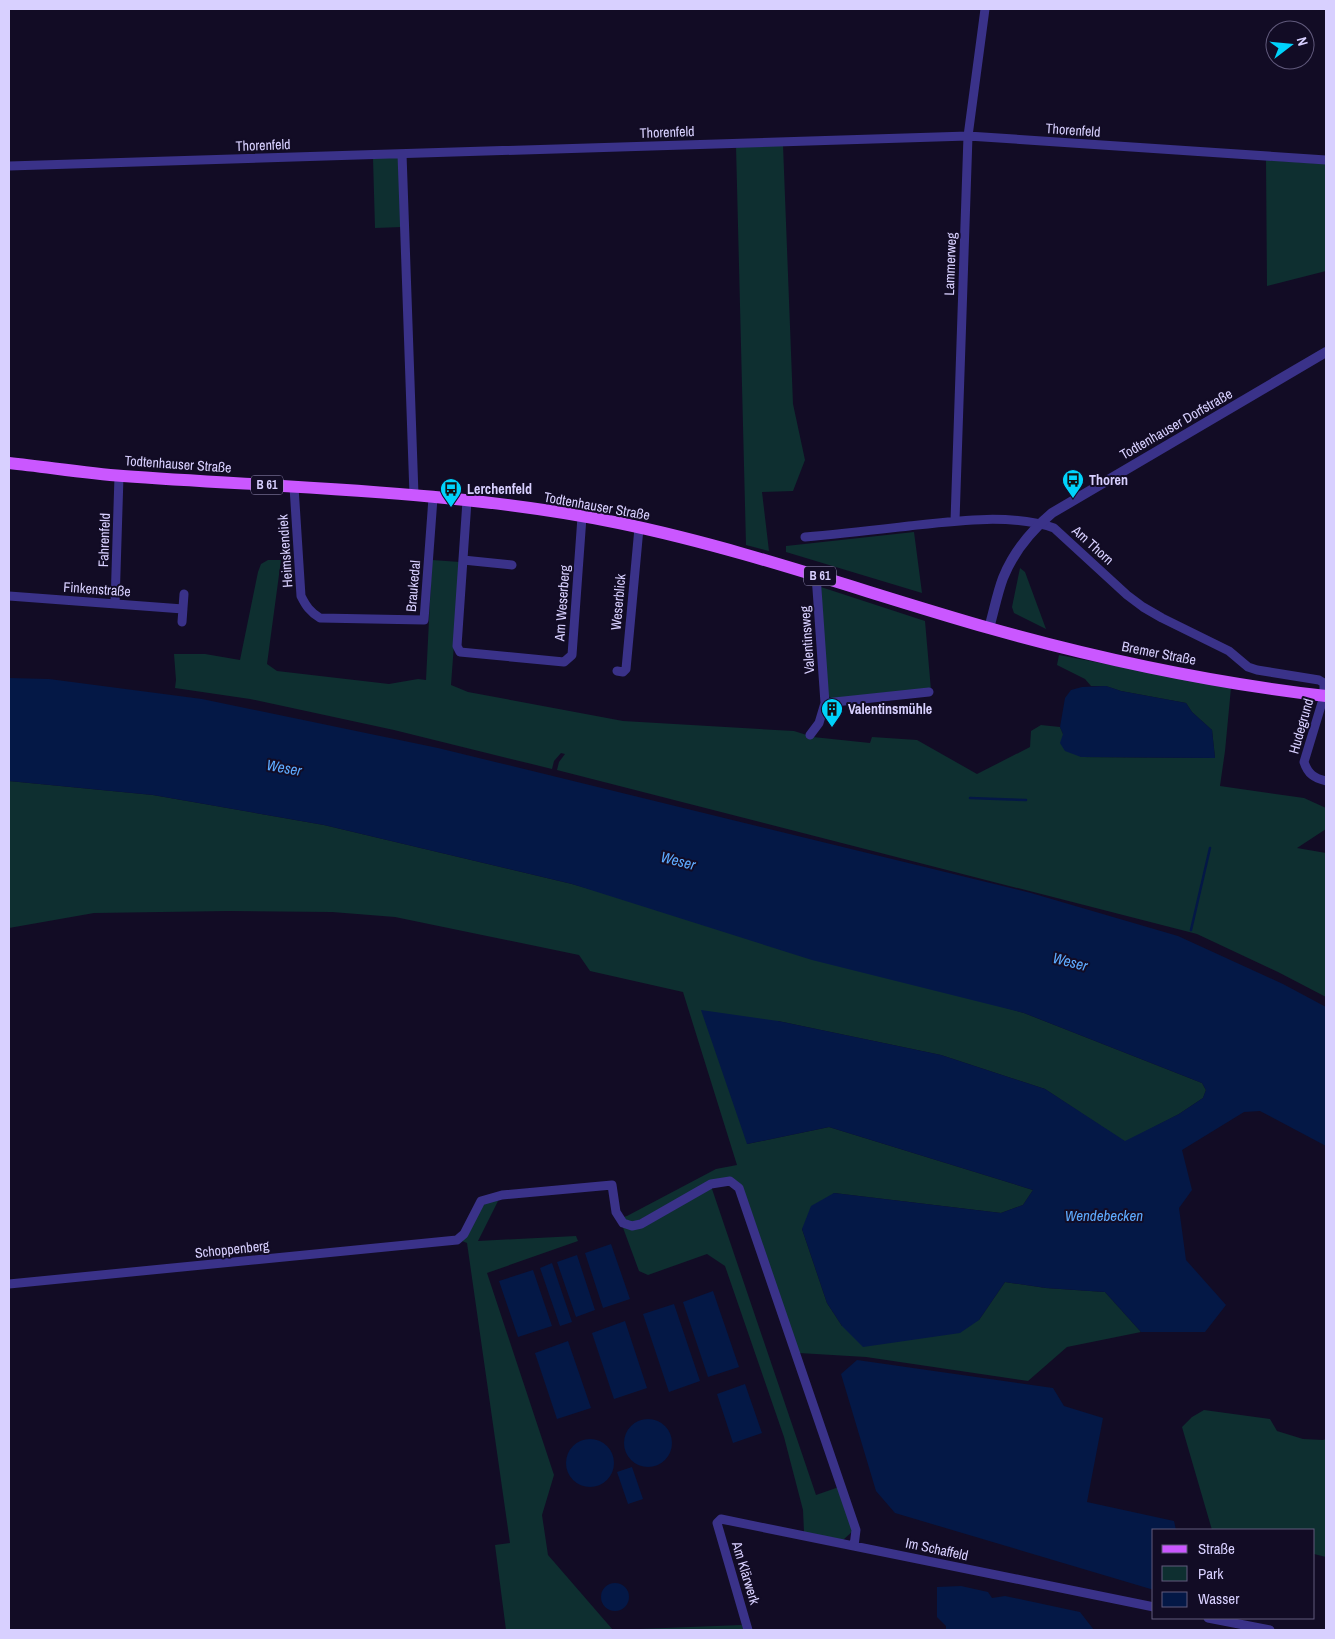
<svg xmlns="http://www.w3.org/2000/svg" width="1335" height="1639" viewBox="0 0 1335 1639" font-family="'Archivo Narrow',sans-serif">
	<rect width="100%" height="100%" fill="#120c25"/>
	<!-- green -->
	<path fill="#0e2f30" d="M783,145L793,404L805,460L793,491L762,492L769,551L746,545L736,146Z
		M400,157L402,227L375,228L373,158Z
		M1266,160L1326,164V271L1267,286Z
		M914,532L922,593L786,552V546Z
		M268,560H281L267,664L277,671L389,684L418,679L426,680L432,560L460,562L451,685L468,692L623,721L794,731L813,737L870,743L872,737L917,740L977,774L1030,747L1031,731L1041,725L1060,727L1063,734L1081,757L1215,758L1212,730L1192,712L1186,703L1121,691L1106,686H1091L1085,679L1057,665L1059,655L1231,688L1225,751L1220,786L1304,798L1326,808V829L1297,848L1326,853V997L1278,972L1197,934L557,770L559,762L565,754L561,753L554,761L552,769L394,730L250,699L175,688L176,680L174,654H205L240,660L258,572L261,564Z
		M1020,568L1025,572L1046,629L1014,613L1012,607Z
		M821,587L925,621L931,690L834,700L827,695Z
		M9,781L153,795L324,825L572,884L1024,1013L1202,1083L1206,1090L1203,1098L1179,1114L1125,1142L1045,1089L941,1055L778,1021L747,1144L829,1127L1033,1190L1023,1205L1001,1213L834,1193L802,1229L827,1303L842,1326L979,1320L1005,1282L1046,1288L1105,1292L1141,1332L1067,1347L1028,1381L866,1357L799,1353L742,1186C730,1179 723,1177 710,1181L632,1224L621,1218L627,1216L716,1169L737,1165L683,992L590,971L579,955L395,917L332,912L228,911L94,913L9,928Z
		M711,1186L816,1495L839,1487L854,1530L843,1540L804,1532L803,1510L784,1437L725,1266L707,1254L648,1275L639,1271L622,1225L632,1228Z
		M499,1199L478,1241L576,1236L578,1241L487,1273L554,1475L542,1515L548,1555L613,1630L742,1625L744,1630H506L495,1545L510,1543L467,1243L462,1241L483,1203Z
		M1204,1410L1270,1419L1277,1431L1303,1439L1323,1440L1326,1439V1557L1314,1554V1530H1212L1182,1427L1192,1417Z"/>
	<!-- water -->
	<path fill="#041846" d="M9,678L49,679L202,699L438,748L1031,893L1178,936L1283,984L1326,1007V1146L1260,1111L1244,1112L1182,1150L1192,1190L1179,1208L1186,1260L1226,1305L1205,1332H1141L1105,1292L1046,1288L1005,1282L979,1320L960,1333L863,1347L842,1326L827,1303L802,1229L811,1206L834,1193L1001,1213L1023,1205L1033,1190L829,1127L747,1144L701,1010L778,1021L941,1055L1045,1089L1125,1141L1179,1114L1203,1098L1206,1090L1202,1083L1024,1013L812,960L572,884L324,825L153,795L9,781Z
		M1106,686L1121,691L1186,703L1192,712L1212,730L1215,758L1081,757L1065,751L1060,743L1063,734L1060,727L1065,698L1071,690L1082,687Z
		M611,1244L630,1299L603,1308L585,1253Z
		M577,1255L595,1310L576,1317L557,1262Z
		M552,1263L572,1322L560,1326L540,1268Z
		M533,1270L552,1326L518,1337L499,1281Z
		M713,1291L739,1367L708,1377L683,1302Z
		M674,1304L700,1381L669,1392L643,1314Z
		M625,1321L647,1388L614,1399L592,1333Z
		M568,1341L591,1408L557,1419L535,1353Z
		M857,1360L1053,1388L1064,1406L1103,1418L1087,1502L1174,1521L1176,1530H1154V1590L895,1513L876,1491L841,1374Z
		M745,1384L762,1433L733,1443L717,1394Z
		M624 1443a24 24 0 1 1 48 0a24 24 0 1 1-48 0Z
		M566 1463a24 24 0 1 1 48 0a24 24 0 1 1-48 0Z
		M632,1467L643,1499L628,1504L617,1472Z
		M601 1597a14 14 0 1 1 28 0a14 14 0 1 1-28 0Z
		M961,1586L988,1592L992,1598L1005,1596L1080,1612L1094,1630H946V1626L937,1617V1587Z"/>
	<g fill="none" stroke-linecap="round" stroke-linejoin="round">
		<!-- stream -->
		<path stroke="#041846" stroke-width="2.5" d="M970,798L1026,800
			M1191,930L1210,848"/>
		<!-- minor -->
		<path stroke="#3a3289" stroke-width="9" d="M402,154L414,495
			M9,166L968,136L1326,160
			M294,487L301,596C306,606 310,612 320,618L424,620L433,498
			M467,501L457,646L460,652L564,662L572,655L582,517
			M955,521L968,136L985,9
			M805,537C840,534 874,530 909,526C953,521 1012,513 1054,528L1127,595L1143,607L1162,618L1229,651L1248,667L1257,670L1319,680L1324,683V696L1304,762C1308,774 1314,778 1326,781
			M463,560L512,565
			M9,596L183,609
			M115,604L119,476
			M182,622L184,594
			M617,671L623,672L626,669L639,528
			M825,703L929,692
			M810,735L819,723L825,703L816,575
			M9,1284L457,1240L464,1234L481,1201L502,1195L612,1185L616,1212L623,1223L632,1226L641,1224L711,1184L730,1181L739,1188L856,1530L854,1546
			M1208,1618L1270,1630
			M748,1630L717,1523L721,1519L1154,1607"/>
		<!-- tertiary -->
		<path stroke="#3a3289" stroke-width="10" d="M989,628C994,611 997,594 1003,578C1013,553 1032,530 1052,513L1326,352"/>
		<!-- primary -->
		<path stroke="#ca57ff" stroke-width="12" d="M9,463C47,467 85,473 123,476C288,488 456,490 619,523C745,549 866,593 989,628C1099,659 1213,683 1326,696"/>
	</g>
	<!-- icons -->
	<defs>
		<g id="bus-pin" transform="scale(1.125)"><path d="M0 17L-7.5 6A9.5 9.5 0 1 1 7.5 6Z" fill="#00d3fb" stroke="#120c25"/><path d="M-5-6H5V4H4V6H2V4H-2V6H-4V4H-5ZM-3.5-4V0h7V-4ZM-3.5 1.2v1.5H-2V1.2ZM2 1.2v1.5H3.5V1.2Z" fill="#111"/></g>
		<g id="building-pin" transform="scale(1.125)"><path d="M0 17L-7.5 6A9.5 9.5 0 1 1 7.5 6Z" fill="#00d3fb" stroke="#120c25"/><path d="M-4-6H4V6H1V3H-1V6H-4ZM-2.5-4.3h1.7v1.8h-1.7ZM.8-4.3h1.7v1.8H.8ZM-2.5-1h1.7V.8h-1.7ZM.8-1h1.7V.8H.8Z" fill="#111"/></g>
	</defs>
	<g fill-rule="evenodd">
		<use href="#bus-pin" x="1073" y="480"/>
		<use href="#bus-pin" x="451" y="489"/>
		<use href="#building-pin" x="832" y="709"/>
	</g>
	<g text-anchor="middle" stroke-width="4" stroke-linejoin="round" paint-order="stroke">
		<!-- shield labels -->
		<g fill="#120c25" stroke="#9d95be" stroke-width="1">
			<rect x="251" y="475.5" width="32" height="19" rx="4"/>
			<rect x="804" y="566.5" width="32" height="19" rx="4"/>
		</g>
		<g font-size="12" font-weight="bold" fill="#d8d0ff">
			<text x="267" y="489">B 61</text>
			<text x="820" y="580">B 61</text>
		</g>
		<!-- street labels -->
		<g font-size="14" fill="#d8d0ff" stroke="#120c25">
			<text transform="translate(1073 130) rotate(4)" y="5">Thorenfeld</text>
			<text transform="translate(667 132) rotate(-2)" y="5">Thorenfeld</text>
			<text transform="translate(263 145) rotate(-2)" y="5">Thorenfeld</text>
			<text transform="translate(950 264) rotate(-88)" y="5">Lammerweg</text>
			<text transform="translate(1176 424) rotate(-30)" y="5">Todtenhauser Dorfstraße</text>
			<text transform="translate(178 464) rotate(4)" y="5">Todtenhauser Straße</text>
			<text transform="translate(597 506) rotate(10)" y="5">Todtenhauser Straße</text>
			<text transform="translate(104 540) rotate(-88)" y="5">Fahrenfeld</text>
			<text transform="translate(1093 545) rotate(42)" y="5">Am Thorn</text>
			<text transform="translate(285 551) rotate(-94)" y="5">Heimskendiek</text>
			<text transform="translate(413 586) rotate(-85)" y="5">Braukedal</text>
			<text transform="translate(97 589) rotate(4)" y="5">Finkenstraße</text>
			<text transform="translate(618 602) rotate(-85)" y="5">Weserblick</text>
			<text transform="translate(562 603) rotate(-86)" y="5">Am Weserberg</text>
			<text transform="translate(807 640) rotate(-94)" y="5">Valentinsweg</text>
			<text transform="translate(1159 653) rotate(11)" y="5">Bremer Straße</text>
			<text transform="translate(1301 726) rotate(-74)" y="5">Hudegrund</text>
			<text transform="translate(232 1249) rotate(-6)" y="5">Schoppenberg</text>
			<text transform="translate(937 1549) rotate(12)" y="5">Im Schaffeld</text>
			<text transform="translate(746 1573) rotate(73)" y="5">Am Klärwerk</text>
		</g>
		<!-- poi labels -->
		<g font-size="14" font-weight="bold" fill="#d8d0ff" stroke="#120c25" text-anchor="start">
			<text x="1089" y="485">Thoren</text>
			<text x="467" y="494">Lerchenfeld</text>
			<text x="848" y="714">Valentinsmühle</text>
		</g>
		<!-- water labels -->
		<g font-size="15" font-style="italic" fill="#5eabff" stroke="#120c25">
			<text transform="translate(284 768) rotate(10)" y="5">Weser</text>
			<text transform="translate(678 861) rotate(14)" y="5">Weser</text>
			<text transform="translate(1070 962) rotate(14)" y="5">Weser</text>
			<text x="1104" y="1221">Wendebecken</text>
		</g>
	</g>
	<!-- border -->
	<rect width="1335" height="1639" fill="none" stroke="#d8d0ff" stroke-width="20"/>
	<!-- legend -->
	<rect x="1152" y="1529" width="162" height="90" fill="#120c25" stroke="#615a7c"/>
	<rect x="1162" y="1545" width="25" height="8" fill="#ca57ff" stroke="#615a7c"/>
	<text x="1198" y="1554" font-size="15" fill="#d8d0ff">Straße</text>
	<rect x="1162" y="1566" width="25" height="15" fill="#0e2f30" stroke="#615a7c"/>
	<text x="1198" y="1579" font-size="15" fill="#d8d0ff">Park</text>
	<rect x="1162" y="1592" width="25" height="15" fill="#041846" stroke="#615a7c"/>
	<text x="1198" y="1604" font-size="15" fill="#d8d0ff">Wasser</text>
	<!-- north arrow -->
	<g transform="translate(1290 45) rotate(74)"><circle r="24" fill="#120c25" stroke="#615a7c"/>
	<path d="M0-4L9 19L0 12L-9 19Z" fill="#00d3fb"/>
	<text y="-8" font-size="14" font-weight="bold" text-anchor="middle" fill="#d8d0ff">N</text>
	</g>
</svg>
